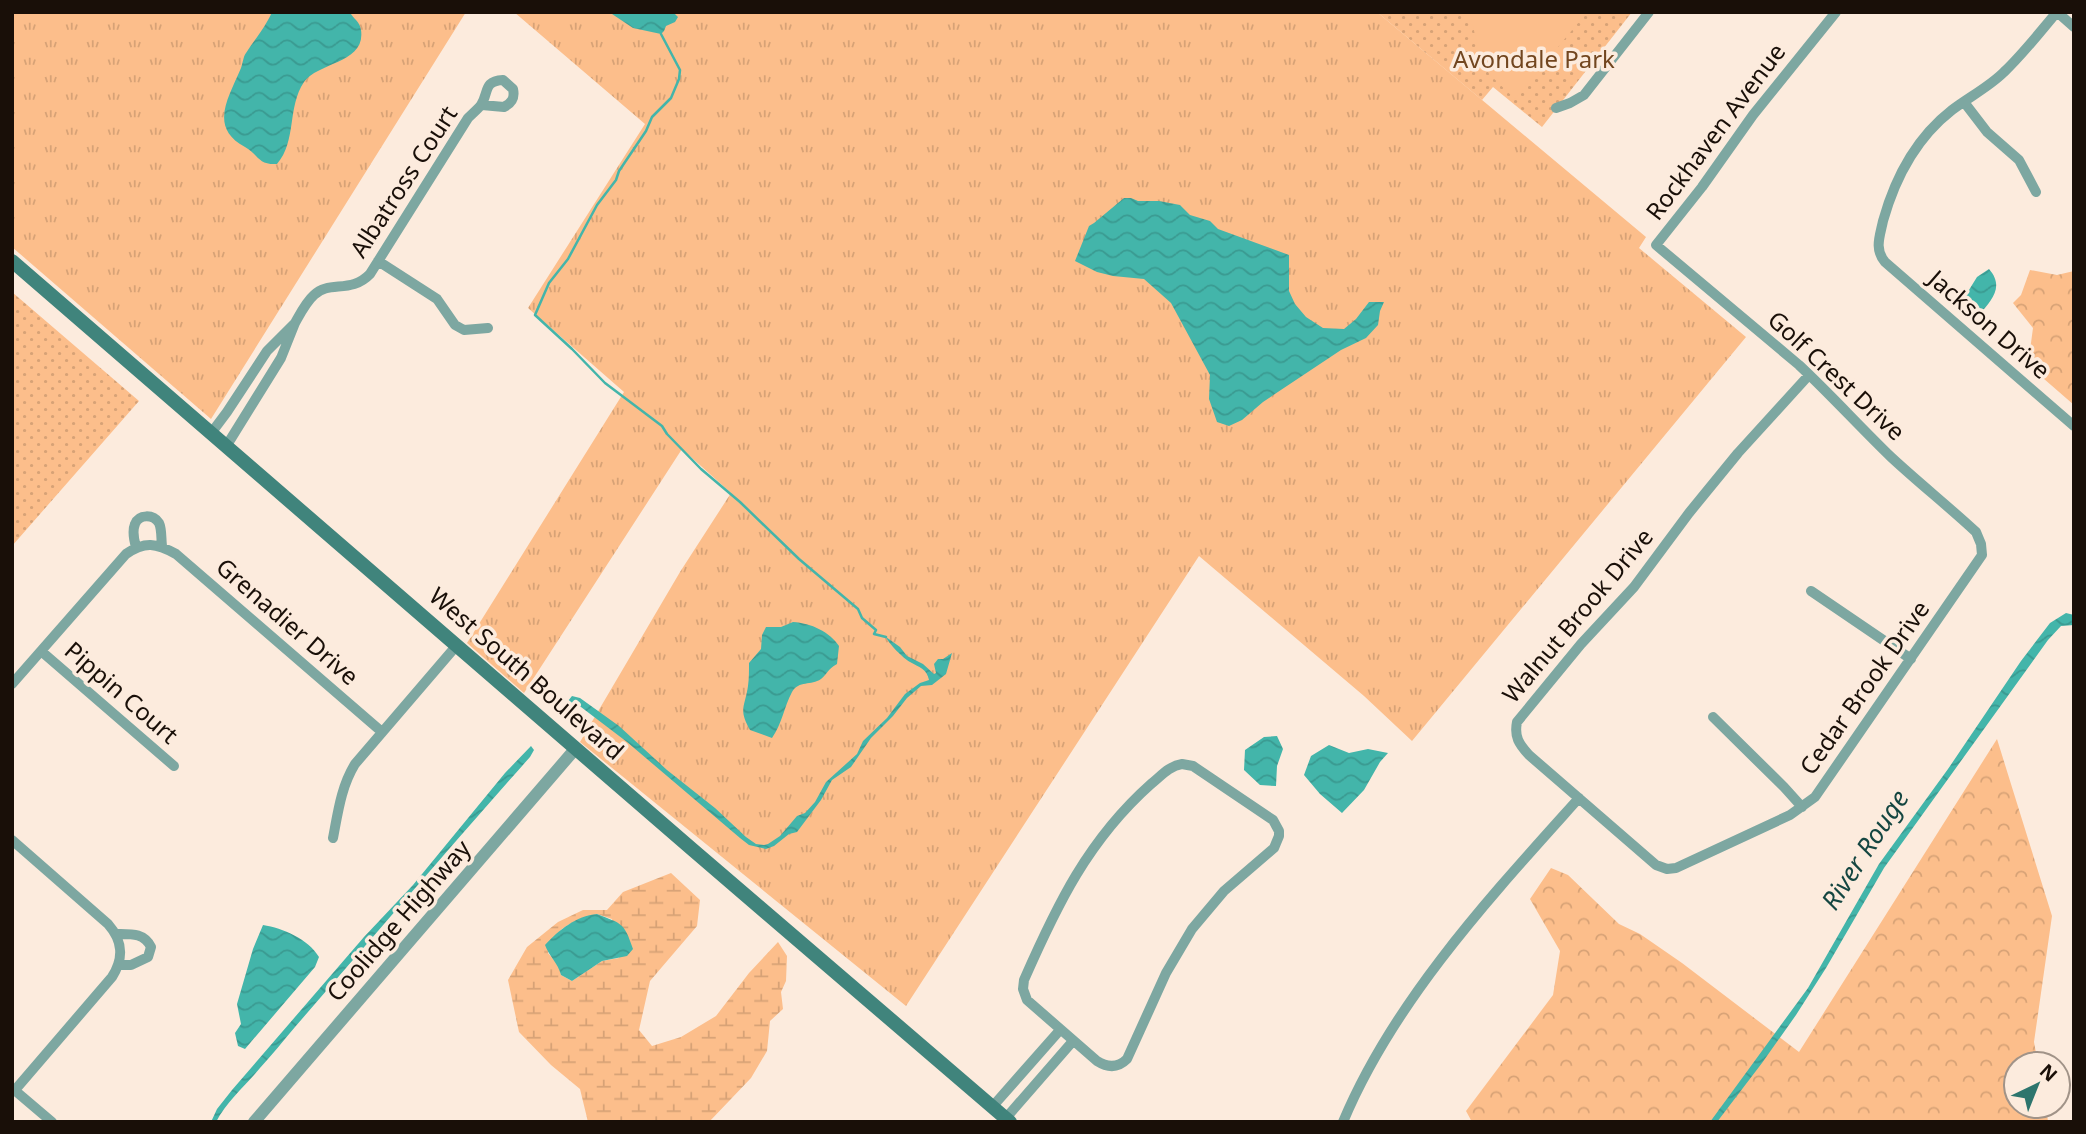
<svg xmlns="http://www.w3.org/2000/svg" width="2086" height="1134" viewBox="0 0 2086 1134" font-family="'Noto Sans',sans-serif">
	<defs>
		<pattern id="grass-tufts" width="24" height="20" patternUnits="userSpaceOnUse" patternTransform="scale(1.75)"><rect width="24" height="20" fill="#fcbe8b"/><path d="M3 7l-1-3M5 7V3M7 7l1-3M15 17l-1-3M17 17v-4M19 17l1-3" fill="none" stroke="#d7a276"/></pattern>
		<pattern id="forest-crowns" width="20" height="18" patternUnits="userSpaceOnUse" patternTransform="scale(1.75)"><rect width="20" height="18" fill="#fcbe8b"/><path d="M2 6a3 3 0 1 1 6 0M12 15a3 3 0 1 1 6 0" fill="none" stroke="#d7a276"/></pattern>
		<pattern id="wetland-marsh" width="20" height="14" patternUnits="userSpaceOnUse" patternTransform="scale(1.75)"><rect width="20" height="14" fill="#fcbe8b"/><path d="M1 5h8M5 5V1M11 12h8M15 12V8" fill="none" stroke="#d7a276"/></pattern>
		<pattern id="park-dots" width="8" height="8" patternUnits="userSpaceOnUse" patternTransform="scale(1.75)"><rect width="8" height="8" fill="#fcbe8b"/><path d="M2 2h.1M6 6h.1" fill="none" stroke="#d7a276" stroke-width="1.8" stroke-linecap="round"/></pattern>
		<pattern id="water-waves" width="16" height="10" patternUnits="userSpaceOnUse" patternTransform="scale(1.75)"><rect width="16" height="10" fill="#43b5aa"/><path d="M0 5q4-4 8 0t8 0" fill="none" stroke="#3a9a91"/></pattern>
	</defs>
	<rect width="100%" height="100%" fill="#fcebdd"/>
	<!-- grass -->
	<path fill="url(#grass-tufts)" d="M12,12H466L211,419L12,247Z
		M514,12H1377L1646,237L1639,248L1746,337L1412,741L1364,696L1199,556L906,1006L580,742L680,572L731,493L682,449L524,693L467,643L624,392L528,308L645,124Z"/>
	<!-- forest -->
	<path fill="url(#forest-crowns)" d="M2030,270L2057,275L2074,271V405L2028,365L2033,328L2013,303L2021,295Z
		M1997,739L2052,916L2034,1042L2038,1064H2016V1106H2046L2048,1122H1472L1466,1111L1553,995L1560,951L1530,899L1551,868L1568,875L1619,924L1640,934L1682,963L1799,1052Z"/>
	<!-- wetland -->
	<path fill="url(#wetland-marsh)" fill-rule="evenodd" d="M671,873L700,900L697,926L650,981L639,1030L652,1046L681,1037L716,1016L749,973L778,942L787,956L786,981L781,992L783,1009L770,1021L767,1051L751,1078L709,1122H588L580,1089L551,1065L519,1032L508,980L527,947L558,922L583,910H607L623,892ZM597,914L612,919L619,958L602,961L572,981L561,975L559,966L548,953C555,926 572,922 597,914Z"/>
	<!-- park -->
	<path fill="url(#park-dots)" d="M1377,12H1632L1542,127L1493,87L1482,100Z
		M12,292L139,401L12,546Z"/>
	<!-- garden -->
	<path fill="#fcbe8b" d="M1470,12H1587L1515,99L1489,74L1478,49Z"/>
	<!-- water -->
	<path fill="url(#water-waves)" d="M272,12H350C353,19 360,21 361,30C366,63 318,62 304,82C287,107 297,141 277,164C258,165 259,155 245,147C208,127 229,97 241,68C243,63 243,57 246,53C255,39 265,28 272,12Z
		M609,12H673L678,17L675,22L666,26L664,31L661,34L633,28Z
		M1124,198H1131L1138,201H1159L1180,205L1190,215L1210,221L1218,229L1289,255V291L1295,304L1306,317L1323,328L1344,329L1356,319L1369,302H1384L1380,311L1378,325L1366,338L1341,350L1263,402L1242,420L1229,426L1217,422L1209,399L1210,375L1171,303L1144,279L1113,276L1097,272L1075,261L1089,226L1094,223Z
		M1989,269C2005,287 1991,301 1979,315C1971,314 1964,306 1964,298L1977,277Z
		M2066,613L2074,615V625L2061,626L2048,640L1884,868L1826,968L1796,1015L1762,1063L1717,1122H1710L1808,988L1879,864L1948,769L2021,661L2050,623Z
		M793,622C811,623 830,632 839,646L837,664C827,670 828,673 821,679C811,686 799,680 792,692C784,707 782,724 772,738L750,730C738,709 745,707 748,686C749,679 749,671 749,663L761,649L762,635L766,627H781Z
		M886,637L900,647L907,656L923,664L934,674L936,673L934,664L938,659H943L952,653L946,674L932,685L921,686L907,698L893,716L871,738L851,767L832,780L821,800L797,832L789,834L774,846L766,849L749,845L740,838L627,742L581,707L571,705L568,701L572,696L580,698L619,726L667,770L715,808L746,837L756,844L764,845L768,844L780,836L797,816L805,813L815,802L826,782L857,754L863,741L887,718L905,694L920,683L929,680C927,669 919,667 910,662C904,659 888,643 886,637Z
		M1277,736L1283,749L1277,766L1276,786L1260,785L1244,770L1245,750L1264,737Z
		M1329,745L1349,753L1368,749L1388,753L1380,762L1364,790L1342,813L1320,794L1304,775L1311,756Z
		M531,746L534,750L530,757C451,846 373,937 295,1027C283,1041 272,1055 260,1068C245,1086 227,1101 216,1122H211L217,1109L232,1090L364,937L413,885L505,773Z
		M597,914C622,924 624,922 633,949L627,956L602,961L572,981L561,975C558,963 549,956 545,945C559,930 576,916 597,914Z
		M263,925C283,928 308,939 319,957L315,967L245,1049L238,1046L235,1033L241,1024L237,1004L253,949Z"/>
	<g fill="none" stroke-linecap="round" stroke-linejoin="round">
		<!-- stream -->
		<path stroke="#43b5aa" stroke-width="2.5" d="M661,34L680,70L679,79L671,98L652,117L646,131L619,171L616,180L597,205L568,259L549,283L535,315L572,349L605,383L662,426L667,434L701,469L740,502L799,559L858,609L862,618L876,630L874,634L886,637"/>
		<!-- minor -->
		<path stroke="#7da7a1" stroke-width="10" d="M2074,27L2057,12C2040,32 2023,54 2004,72C1989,87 1969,97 1952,110C1916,138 1895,178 1883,221C1880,236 1874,249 1885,262L2074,426
			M1964,102L1987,132L2019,160L2036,192
			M1556,108L1570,103L1584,95L1649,12
			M378,261L437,299L455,325L464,330L488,328
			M295,323C300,314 306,302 314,295C329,280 351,294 370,274L468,118C472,114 478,109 481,105C489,93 483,81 503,80L513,89C515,98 512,103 504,107L482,105
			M1809,375L1738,453L1689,513L1634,587L1581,644L1517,722C1514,737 1519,744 1529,755L1656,865L1667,869L1676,868L1790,815L1815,797L1982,555L1981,544L1976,532C1948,506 1919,483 1891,457C1860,427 1831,395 1799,365L1656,245L1702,187L1753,115L1836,12
			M212,432L227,412L267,351L295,323L281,358L227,445
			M136,547C134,540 132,531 135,524C139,514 153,514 159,523C162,529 161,539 162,546
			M1811,591L1911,659
			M41,651L174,766
			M12,684L126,554C145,541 156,543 176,554L382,732
			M1713,717L1784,787L1802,807
			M1182,764L1193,766L1273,820L1279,831V836L1274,848L1224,891L1192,929L1166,973L1127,1059C1118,1068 1108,1068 1097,1061L1027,1000L1023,989L1024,980C1057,905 1088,840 1151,784C1161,776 1169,766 1182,764Z
			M333,838C338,812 341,787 355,764L457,645
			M12,840L108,924C123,941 124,958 112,977L15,1090
			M117,934C132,934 144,933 151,947L148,957L131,965H119
			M12,1088L52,1122
			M993,1106L1060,1030
			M1006,1118L1073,1041
			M1343,1122C1394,1000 1492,895 1579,798"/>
		<!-- tertiary -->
		<path stroke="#7da7a1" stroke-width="12" d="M254,1122L576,748"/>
		<!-- secondary -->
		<path stroke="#40847c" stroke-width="14" d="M12,261L693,850L1010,1122"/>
	</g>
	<g text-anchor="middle" stroke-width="7" stroke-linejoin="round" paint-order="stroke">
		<!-- park labels -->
		<g font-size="24" fill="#72461f" stroke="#fcebdd">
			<text x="1534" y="68">Avondale Park</text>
		</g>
		<!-- street labels -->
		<g font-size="24" fill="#190f08" stroke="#fcebdd">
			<text transform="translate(1716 132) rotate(-53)" y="8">Rockhaven Avenue</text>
			<text transform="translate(404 182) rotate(-57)" y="8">Albatross Court</text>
			<text transform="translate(1989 325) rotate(41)" y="8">Jackson Drive</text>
			<text transform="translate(1836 376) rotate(43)" y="8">Golf Crest Drive</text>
			<text transform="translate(1578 616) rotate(-50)" y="8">Walnut Brook Drive</text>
			<text transform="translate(287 622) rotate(41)" y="8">Grenadier Drive</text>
			<text transform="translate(526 674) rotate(41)" y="8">West South Boulevard</text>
			<text transform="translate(1865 688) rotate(-55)" y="8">Cedar Brook Drive</text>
			<text transform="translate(121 693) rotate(41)" y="8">Pippin Court</text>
			<text transform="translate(399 921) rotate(-49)" y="8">Coolidge Highway</text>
		</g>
		<!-- water labels -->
		<g font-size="26" font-style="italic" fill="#144641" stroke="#fcebdd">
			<text transform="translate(1865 850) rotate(-57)" y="9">River Rouge</text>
		</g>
	</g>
	<!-- border -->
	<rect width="2086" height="1134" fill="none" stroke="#190f08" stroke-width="28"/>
	<!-- north arrow -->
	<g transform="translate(2037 1085) rotate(43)"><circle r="33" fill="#fcebdd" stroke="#a19388" stroke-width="2"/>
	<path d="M0-5L12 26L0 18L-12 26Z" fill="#2d756d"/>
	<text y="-10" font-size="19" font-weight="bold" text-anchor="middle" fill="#190f08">N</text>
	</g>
</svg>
